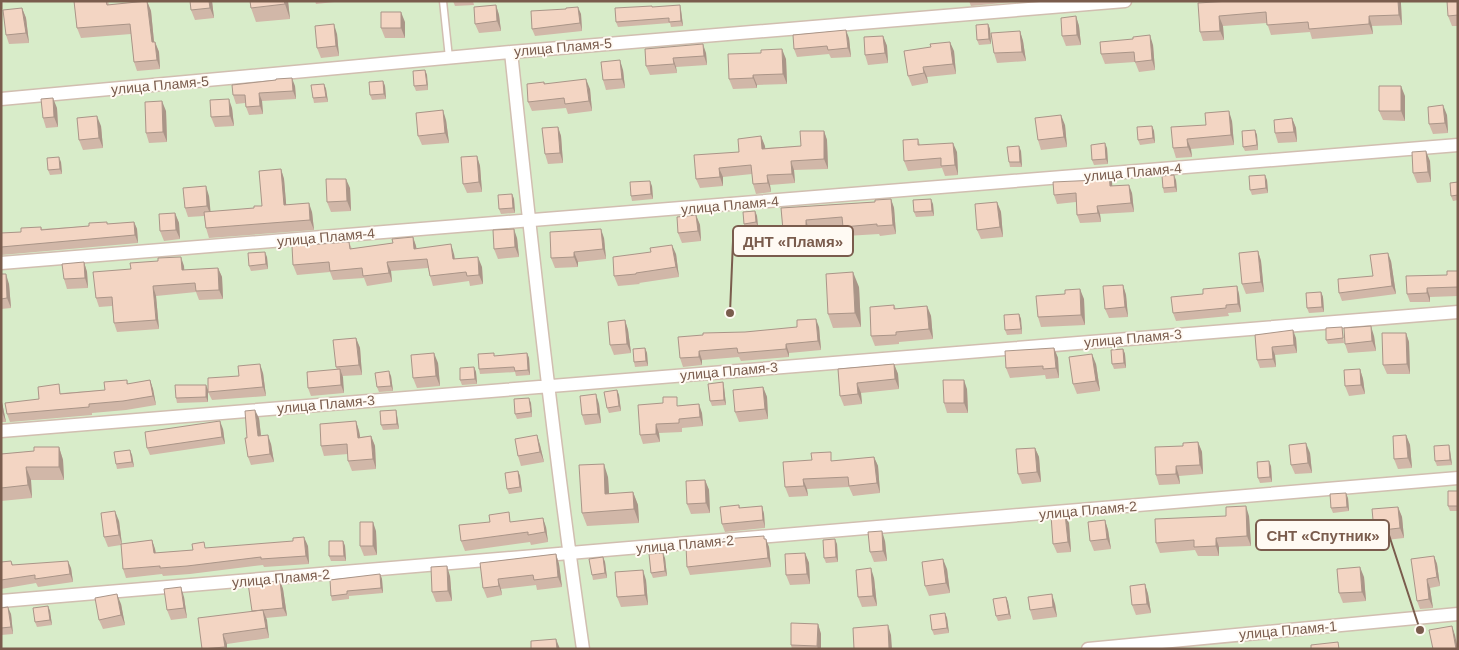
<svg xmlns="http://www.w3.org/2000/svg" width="1459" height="650" viewBox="0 0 1459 650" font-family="Helvetica,sans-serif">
	<rect width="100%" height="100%" fill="#fdf6ec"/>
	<!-- green -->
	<path fill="#d8ecc9" d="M15,1H1458V649H1V3Z"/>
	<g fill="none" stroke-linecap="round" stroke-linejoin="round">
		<!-- lane casing -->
		<g stroke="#d1beb0" stroke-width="9">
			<path id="lane" d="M443,1L449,58"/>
		</g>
		<!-- street casing -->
		<g stroke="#d1beb0" stroke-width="15">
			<path id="street" d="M511,52C532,251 554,450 583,649
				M1,99L511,52L1125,1
				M1,263L1458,145
				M1,431L1458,312
				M1,601L1458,478
				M1088,649L1458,614"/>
		</g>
		<!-- lane -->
		<use href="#lane" stroke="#fff" stroke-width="6"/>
		<!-- street -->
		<use href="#street" stroke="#fff" stroke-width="12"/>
	</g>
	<!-- wall -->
	<path fill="#d1b7a8" d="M74,1H108L109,5L147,1L151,11L154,42H155L159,52L160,69L137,71L134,62L131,34L81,38L77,28Z
		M190,1H212L214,18L195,20L191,10Z
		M250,1H288L290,19L256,22L251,8Z
		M315,1H334V2L316,4Z
		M453,1H473L474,5L455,6Z
		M969,1H1024L971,6Z
		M1230,1H1401V4L1402,25L1372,26L1373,34L1312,39L1310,32L1271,35L1267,23L1223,26L1224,40L1203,41L1200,32Z
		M1458,1V26H1452L1448,16Z
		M496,5L499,15L501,31L479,33L475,24Z
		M652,7L681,10L683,26L671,27L670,23L618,27L616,22Z
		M22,8L26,18L29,43L9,44L6,35Z
		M566,9L581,14L582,31L535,36L532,29Z
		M1076,16L1079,26L1081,45L1066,46L1062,36Z
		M405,22V38H385L381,28Z
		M988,24L990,29L991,44L979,45L977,40Z
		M1020,31L1023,41L1026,61L997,63L994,53Z
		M337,34L339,56L321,58L317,48Z
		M883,36L887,46L888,63L868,65L865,55Z
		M849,38L851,57L831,58L829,54L797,57L794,49Z
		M1153,45L1155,70L1139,72L1135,62L1105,64L1101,54Z
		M645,49L706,53L707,65L676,67L677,73L650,75L646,66Z
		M954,51L956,74L927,77L928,83L912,86L908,76Z
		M786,59L787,84L757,85V88L733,89L729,79Z
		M425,70L427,75L428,90L416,91L414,86Z
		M623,70L625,88L606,90L603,80Z
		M383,81L385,86L386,99L372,100L370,95Z
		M544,82L545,84L590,89L592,111L568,114L566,108L532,111L528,102Z
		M324,84L326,89L328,102L314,103L313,98Z
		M295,86L296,99L262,101L263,114L249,115L246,107L245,103L236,104L233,95Z
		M1405,96V121L1383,120L1379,111Z
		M57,108L58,127L46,128L43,118Z
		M232,108L234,126L215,127L211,117Z
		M166,111L167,142L149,143L146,133Z
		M1447,115L1448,133L1433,134L1429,124Z
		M1292,118L1296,128L1297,142L1278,143L1275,133Z
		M446,120L449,143L422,145L418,136Z
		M1232,121L1234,145L1191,149L1192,157L1176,158L1173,148L1206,125Z
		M1065,125L1067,147L1041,150L1038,140Z
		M101,126L103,148L83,150L79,140Z
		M1152,126L1154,131L1155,143L1140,145L1138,140Z
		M558,127L561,136L563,163L548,164L545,154Z
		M1255,130L1257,135L1258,150L1245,151L1243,147Z
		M824,131L827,140L828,169L794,170L795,183L770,185L771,192L756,194L753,184L752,174L723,177V186L700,188L696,179L739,152L761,136L765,148L801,146Z
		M918,139L920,145L957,152L958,175L945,176L942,168L908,171L904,161Z
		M1107,148L1108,164L1094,165L1092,160Z
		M1021,151L1022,167H1010L1009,162Z
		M477,156L480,166L482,192L467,193L463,184Z
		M1430,161L1431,182L1417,183L1413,173Z
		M61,162L62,174L50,175L48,170Z
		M281,169L284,179L286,204L312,212L314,230L209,238L206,228L204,216L188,217L185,208L209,196L210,212L254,208L262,206Z
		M1176,180L1177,192L1164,193L1163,188Z
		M1267,180L1268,193L1252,195L1250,190Z
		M1112,182V186L1132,193L1134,212L1100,214L1101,222L1080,223L1077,215L1076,202L1057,204L1054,195Z
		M1458,182V200L1453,201L1451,196Z
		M652,186L653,199L632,201L631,196Z
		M350,188L351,211L331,212L327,202Z
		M512,194L514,199L515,213L501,214L499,209Z
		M891,199L894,208L896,234L880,236L879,234L846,236L843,227L809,230L810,237L786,239L783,230L781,208L875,202Z
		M997,202L1001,212L1003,237L981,239L977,230Z
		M933,204L934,216L916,217L914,212Z
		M755,211L757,216L758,227L745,228L744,224Z
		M175,213L179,223L180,239L164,241L160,231Z
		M696,215L700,225L701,241L682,243L678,233Z
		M107,222V224L134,222L137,229L138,243L1,255V233L21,232L41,227L42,229L89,226Z
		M413,237L417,249L454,254L455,259L482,267L483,284L470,286L469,281L433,286L430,276L428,268L391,271L392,282L367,286L364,278L333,280L330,272L297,275L293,265L349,242L352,249L393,243Z
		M517,238L519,257L498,259L494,249Z
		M604,238L606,259L578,262V267L555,268L551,258Z
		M1258,251L1261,261L1264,292L1246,294L1242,284Z
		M676,254L679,277L639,283L640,284L618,286L614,276Z
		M267,257L268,269L251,271L249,266Z
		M1391,261L1396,294L1342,301L1339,293L1373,276Z
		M84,262L87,272L88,288L67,289L64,279Z
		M184,266V270L218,268L222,277L223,299L199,300L196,292L156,296L159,329L117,332L114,323L112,306L99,307L96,298Z
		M1458,271V296L1430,297V302H1410L1407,294Z
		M1,274L9,284L11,308L1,309Z
		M1123,285L1126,295L1128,317L1109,318L1105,309Z
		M1237,286L1239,294L1241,312L1228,313L1229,316L1176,321L1173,313Z
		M859,287L861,327L833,328L828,314Z
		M1321,292L1323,297L1324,312L1309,313L1307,308Z
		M1084,299L1085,325L1041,327L1038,317Z
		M894,305L896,309L927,306L931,316L933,339L899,342V344L875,346L871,336Z
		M1019,314L1021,319L1022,334L1007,335L1005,330Z
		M625,320L628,330L631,353L614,355L610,345Z
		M819,327L821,350L789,353V357L741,361L739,357L702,360V365L683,367L680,358L745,332Z
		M1343,332L1344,343L1328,344L1326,340Z
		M1406,333L1409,342L1410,374H1387L1383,365Z
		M1255,335L1296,338L1297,353L1275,355L1276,367L1260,368L1257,360Z
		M1374,336L1376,351L1348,353L1345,344Z
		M356,338L360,348L362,375L342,376L344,393L311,396L308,388L337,370L336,367Z
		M645,348L647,353L648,366L635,367L634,362Z
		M1054,348L1058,358L1059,378L1046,379L1045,375L1010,378L1006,368Z
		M1123,349L1125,354L1126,368L1114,369L1112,364Z
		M527,353L529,358L530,375L516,376L515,372L480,374L479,369L495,356Z
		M438,363L440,386L417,388L413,378Z
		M894,364L898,374L899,389L861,393L862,404L844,406L840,396L838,369Z
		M1096,364L1100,391L1077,394L1073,384Z
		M474,367L476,372L477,384L462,385L460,380Z
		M1360,369L1363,379L1365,394L1349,396L1345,386Z
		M263,373L266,396L212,400L208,392L239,376Z
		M391,376L393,391L379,392L377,387Z
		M127,380L128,384L150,380L153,389L156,405L126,410L92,413V415L10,422L7,414L39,399L62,393L105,390Z
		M723,382L724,387L726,405L712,406L710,401Z
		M763,387L767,397L768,419L739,422L735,412Z
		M967,389L968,413H947L944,403Z
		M208,390V402L177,403L176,398Z
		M617,390L619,395L621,411L609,413L607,408Z
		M1,398L6,422H1Z
		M531,403L532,417L517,419L515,414Z
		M599,404L601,423L585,425L582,415Z
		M680,405L702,413L703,426L682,428V432L659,433L660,442L643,444L640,435Z
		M396,410L397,415L399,429L383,430L381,425Z
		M259,418L261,436L271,444L274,462L251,465L248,457L247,438Z
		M356,421L359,431L360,437L371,436L375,446L376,469L352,471L348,461V454L324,456L321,446Z
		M223,429L225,444L150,455L147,448Z
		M537,435L540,445L544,462L521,466L518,456Z
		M1406,435L1410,445L1412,468L1398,469L1394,459Z
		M1198,442L1202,452L1203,474L1179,476L1180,484L1159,485L1156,475L1183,446Z
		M1449,445L1450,450L1452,465L1437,466L1435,461Z
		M59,447L63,460L64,480H31L32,498L1,501V454L34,451Z
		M1035,448L1039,457L1041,482L1022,484L1018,474Z
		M1310,453L1312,473L1295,474L1291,465Z
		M132,455L134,467L117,469L116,464Z
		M874,457L878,466L880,493L853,496L849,487L807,489L808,496L789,497L785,487L834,461Z
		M1271,466L1272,482L1260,483L1258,478Z
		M518,471L520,476L522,492L509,494L507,489Z
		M608,477L609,494L633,492L638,505L639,523L587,526L582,513Z
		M705,480L709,490L710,513L691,514L687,504Z
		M1458,491V511H1450L1448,506Z
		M1348,498L1349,511L1333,513L1331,508Z
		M739,505L740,508L762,506L764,514L765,528L725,532L722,524Z
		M1398,507L1402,517L1404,538L1377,541L1374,531Z
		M1249,516L1251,546L1219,547V556H1198L1195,550L1160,553L1156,543Z
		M1105,520L1108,530L1111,549L1094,551L1090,541Z
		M119,521L122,544L152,540L155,549L156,553L193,550L206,548L308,546L309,564L264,567L263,565L190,574L163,576L162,574L126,578L123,569L121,545L108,547L104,537Z
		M512,522L546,527L548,542L531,545L530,542L465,551L461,541Z
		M1069,523L1071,552L1057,553L1053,544Z
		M376,531L377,555L364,556L360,546Z
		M765,539L769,547L771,567L690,575L687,567Z
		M343,541L345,546L346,561H331L329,556Z
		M885,541L887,561L874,562L870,552Z
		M837,544L838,562L826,563L824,558Z
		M805,553L809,563L810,584L790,585L786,575Z
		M556,554L559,564L562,587L537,590L536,585L501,589L502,595L487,598L483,588L480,563Z
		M1434,556L1437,564L1440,586L1430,588L1433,608L1420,609L1417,601Z
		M603,557L605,562L607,578L593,580L592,575Z
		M665,558L667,576L653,578L651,573Z
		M11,561L13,565L71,568L73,582L38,587L36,583L1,589V562Z
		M947,569L950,593L929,596L925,586Z
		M380,574L382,579L383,593L349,596V599L332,601L331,596Z
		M450,576L452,601L436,602L432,592Z
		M1364,577L1366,601L1343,603L1339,593Z
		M874,578L877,606L862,607L858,597Z
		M646,580L648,605L621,607L617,597Z
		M280,581L283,589L287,616L266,618L269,638L227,644V649H202L253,612Z
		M1145,584L1148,594L1151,613L1136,615L1132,605Z
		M184,597L187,618L171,620L167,610Z
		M1006,597L1008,602L1011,619L998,621L996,616Z
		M121,604L125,625L103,629L99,620Z
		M1055,604L1057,617L1033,620L1030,610Z
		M48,606L50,611L52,625L37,627L35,622Z
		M1,608L11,614L13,634L1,635Z
		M945,613L947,618L949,633L934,635L932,630Z
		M818,624L821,634V649H792L791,645Z"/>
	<!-- shaded-wall -->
	<path fill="#aa9588" d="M147,1L151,11L155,52L152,42Z
		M209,1H212L214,18L210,8Z
		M284,1H288L290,19Z
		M1398,1H1401V4L1402,25L1399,15Z
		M496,5L499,15L501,31L497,21Z
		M680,5L681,10L683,26L681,21Z
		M578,7L581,14L582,31L580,23Z
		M22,8L26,18L29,43L26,33Z
		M401,12L405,22V38L401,28Z
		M1076,16L1079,26L1081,45L1077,35Z
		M1219,16L1223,26L1224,40L1220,31Z
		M1369,16L1372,26L1373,34L1369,24Z
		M334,24L337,34L339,56L336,46Z
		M988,24L990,29L991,44L989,39Z
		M846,30L849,38L851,57L848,48Z
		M1020,31L1023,41L1026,61L1022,52Z
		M1150,35L1153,45L1155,70L1152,60Z
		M883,36L887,46L888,63L885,53Z
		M155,42L159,52L160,69L157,60Z
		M950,42L954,51L956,74L953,64Z
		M703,44L706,53L707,65L704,56Z
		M782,49L786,59L787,84L783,74Z
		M673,58L676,67L677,73L674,64Z
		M620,60L623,70L625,88L622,79Z
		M923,67L927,77L928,83L924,73Z
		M425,70L427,75L428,90L427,85Z
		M753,75L757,85V88L753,78Z
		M292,78L295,86L296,99L293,91Z
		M586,79L590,89L592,111L589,101Z
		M383,81L385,86L386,99L384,94Z
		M324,84L326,89L328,102L326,97Z
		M1401,86L1405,96V121L1401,111Z
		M259,93L262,101L263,114L260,106Z
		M53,98L57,108L58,127L54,117Z
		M229,99L232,108L234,126L230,116Z
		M162,101L166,111L167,142L163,132Z
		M1443,105L1447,115L1448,133L1445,123Z
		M443,110L446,120L449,143L445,133Z
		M1229,111L1232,121L1234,145L1231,135Z
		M1061,115L1065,125L1067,147L1064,137Z
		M97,116L101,126L103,148L99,138Z
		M1292,118L1296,128L1297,142L1294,132Z
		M1152,126L1154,131L1155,143L1153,138Z
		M558,127L561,136L563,163L560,153Z
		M1255,130L1257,135L1258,150L1257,145Z
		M824,131L827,140L828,169L824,159Z
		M761,136L765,146L766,158L762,149Z
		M1187,139L1191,149L1192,157L1188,147Z
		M953,143L957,152L958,175L955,165Z
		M1105,143L1107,148L1108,164L1106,159Z
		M1019,146L1021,151L1022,167L1020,162Z
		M1426,151L1430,161L1431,182L1428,172Z
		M477,156L480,166L482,192L479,182Z
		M59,157L61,162L62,174L60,169Z
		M791,161L794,170L795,183L792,174Z
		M719,168L723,177V186L720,177Z
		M281,169L284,179L287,214L284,205Z
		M1109,173L1112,182L1113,195L1110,186Z
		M767,175L770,185L771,192L768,183Z
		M1174,175L1176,180L1177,192L1175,187Z
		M1265,175L1267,180L1268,193L1266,188Z
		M346,179L350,188L351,211L347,201Z
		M650,181L652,186L653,199L651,194Z
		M1129,185L1132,193L1134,212L1131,203Z
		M206,186L209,196L211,216L207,206Z
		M512,194L514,199L515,213L513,208Z
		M891,199L894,208L896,234L893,225Z
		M931,199L933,204L934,216L932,211Z
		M997,202L1001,212L1003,237L1000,227Z
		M309,203L312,212L314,230L310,220Z
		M1097,206L1100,214L1101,222L1098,213Z
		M755,211L757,216L758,227L756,222Z
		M175,213L179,223L180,239L176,230Z
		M696,215L700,225L701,241L698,231Z
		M806,220L809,230L810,237L806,228Z
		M134,222L137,229L138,243L135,235Z
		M514,229L517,238L519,257L515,247Z
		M601,229L604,238L606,259L603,249Z
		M413,237L416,246L417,258L414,249Z
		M451,244L454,254L456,269L453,259Z
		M672,245L676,254L679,277L676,267Z
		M1258,251L1261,261L1264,292L1261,282Z
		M265,252L267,257L268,269L266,264Z
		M574,252L578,262V267L574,257Z
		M1388,253L1391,261L1396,294L1392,286Z
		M181,257L184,266L185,279L182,270Z
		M478,257L482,267L483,284L479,275Z
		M84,262L87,272L88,288L85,278Z
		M387,262L391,271L392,282L389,273Z
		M218,268L222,277L223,299L219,290Z
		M853,272L859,287L861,327L855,313Z
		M6,274L9,284L11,308L7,298Z
		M1123,285L1126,295L1128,317L1125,307Z
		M153,286L156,296L159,329L156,320Z
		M1237,286L1239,294L1241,312L1238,304Z
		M1427,288L1430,297V302L1427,293Z
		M1080,289L1084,299L1085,325L1081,315Z
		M1321,292L1323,297L1324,312L1322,307Z
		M927,306L931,316L933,339L929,329Z
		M1019,314L1021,319L1022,334L1021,329Z
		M816,319L819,327L821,350L818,341Z
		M625,320L628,330L631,353L627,344Z
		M1371,326L1374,336L1376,351L1372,341Z
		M1293,330L1296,338L1297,353L1294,345Z
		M1406,333L1409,342L1410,374L1407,364Z
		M356,338L360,348L362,375L359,365Z
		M786,344L789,353V357L786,349Z
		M1272,347L1275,355L1276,367L1273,359Z
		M645,348L647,353L648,366L646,361Z
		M1054,348L1058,358L1059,378L1056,368Z
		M1123,349L1125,354L1126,368L1124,363Z
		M699,351L702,360V365L699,357Z
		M434,353L438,363L440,386L436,376Z
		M527,353L529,358L530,375L528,370Z
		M1092,354L1096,364L1100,391L1096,381Z
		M260,364L263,373L266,396L263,387Z
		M894,364L898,374L899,389L895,379Z
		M474,367L476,372L477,384L475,379Z
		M340,369L343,377L344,393L341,385Z
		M1360,369L1363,379L1365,394L1361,385Z
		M389,371L391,376L393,391L391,386Z
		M150,380L153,389L156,405L153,396Z
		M964,380L967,389L968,413L964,403Z
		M723,382L724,387L726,405L724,400Z
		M857,383L861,393L862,404L858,394Z
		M206,385L208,390V402L206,397Z
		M763,387L767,397L768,419L765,409Z
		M617,390L619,395L621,411L619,406Z
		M596,394L599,404L601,423L598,414Z
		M1,398L2,402L6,422L2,412Z
		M529,398L531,403L532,417L531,412Z
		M699,404L702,413L703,426L700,417Z
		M255,410L259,418L262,445L258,436Z
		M396,410L397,415L399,429L397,424Z
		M220,421L223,429L225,444L222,437Z
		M356,421L359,431L362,447L358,438Z
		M656,424L659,433L660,442L656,434Z
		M268,435L271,444L274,462L270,454Z
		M537,435L540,445L544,462L540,452Z
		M1406,435L1410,445L1412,468L1408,458Z
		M371,436L375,446L376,469L373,459Z
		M1198,442L1202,452L1203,474L1200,465Z
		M1306,443L1310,453L1312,473L1308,463Z
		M1449,445L1450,450L1452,465L1450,460Z
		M59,447L63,460L64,480L59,467Z
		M1035,448L1039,457L1041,482L1037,472Z
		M130,450L132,455L134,467L132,462Z
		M874,457L878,466L880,493L877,483Z
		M1269,461L1271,466L1272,482L1270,477Z
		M604,464L608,477L610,508L605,494Z
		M1176,466L1179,476L1180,484L1176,474Z
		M26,467L31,480L32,498L28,485Z
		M518,471L520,476L522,492L520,487Z
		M803,479L807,489L808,496L804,486Z
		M705,480L709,490L710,513L706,503Z
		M633,492L638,505L639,523L634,509Z
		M1346,493L1348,498L1349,511L1347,507Z
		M762,506L764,514L765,528L763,520Z
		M1246,506L1249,516L1251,546L1247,536Z
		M1398,507L1402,517L1404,538L1400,528Z
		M115,511L119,521L122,545L119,535Z
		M1065,514L1069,523L1071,552L1068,542Z
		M543,518L546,527L548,542L545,532Z
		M1105,520L1108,530L1111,549L1107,539Z
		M373,522L376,531L377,555L373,546Z
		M882,531L885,541L887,561L883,551Z
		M764,536L766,544V539L769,547L771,567L768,558Z
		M304,537L308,546L309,564L306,556Z
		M1216,538L1219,547V556L1216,546Z
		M835,539L837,544L838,562L836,557Z
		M152,540L155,549L157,562L154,553Z
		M343,541L345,546L346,561L344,556Z
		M663,553L665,558L667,576L665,571Z
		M805,553L809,563L810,584L807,574Z
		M556,554L559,564L562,587L558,577Z
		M1434,556L1437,564L1440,586L1437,577Z
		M603,557L605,562L607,578L605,573Z
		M943,559L947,569L950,593L946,583Z
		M68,561L71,568L73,582L70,574Z
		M447,566L450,576L452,601L448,591Z
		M1360,567L1364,577L1366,601L1362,592Z
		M871,568L874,578L877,606L873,596Z
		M643,570L646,580L648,605L645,595Z
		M380,574L382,579L383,593L381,588Z
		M498,579L501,589L502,595L499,586Z
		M1427,579L1430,588L1433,608L1429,599Z
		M280,581L283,589L287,616L283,608Z
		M1145,584L1148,594L1151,613L1147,604Z
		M181,587L184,597L187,618L184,608Z
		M117,594L121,604L125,625L121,615Z
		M1052,594L1055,604L1057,617L1053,607Z
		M1006,597L1008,602L1011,619L1009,614Z
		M48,606L50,611L52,625L50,620Z
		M8,607L11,614L13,634L11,627Z
		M263,610L267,620L269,638L266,628Z
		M945,613L947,618L949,633L947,628Z
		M818,624L821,634V649H818L817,646Z
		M888,625L891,635L892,649H889Z
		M1452,626L1455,635L1458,649H1456Z
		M223,634L227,644V649H226L225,647Z
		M556,639L560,649H557Z"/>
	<!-- building -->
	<path fill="#f3d5c3" stroke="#aa9588" d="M74,1H106L107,5L147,1L152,42H155L157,60L134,62L130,24L77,28Z
		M190,1H209L210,8L191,10Z
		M250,1H284L285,4L251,8Z
		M1230,1H1398L1399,15L1369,16V24L1309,29L1308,22L1267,25L1266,12L1219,16L1220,31L1200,32L1198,3Z
		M1447,1H1458V15L1448,16Z
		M496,5L497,21L475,24L474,7Z
		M680,5L681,21L669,22V18L616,22L615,8L652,6V7Z
		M578,7L580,23L532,29L531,11L566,9V8Z
		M22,8L26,33L6,35L3,10Z
		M381,12H401V28H381Z
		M1076,16L1077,35L1062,36L1061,18Z
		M334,24L336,46L317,48L315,26Z
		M988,24L989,39L977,40L976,25Z
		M846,30L848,48L828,50L827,46L794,49L793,35Z
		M1020,31L1022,52L994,53L991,33Z
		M1150,35L1152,60L1135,62L1134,52L1101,54L1100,42L1133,39V37Z
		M883,36L885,53L865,55L864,37Z
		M950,42L953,64L923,67L924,73L908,76L904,51L931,47L930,44Z
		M703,44L704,56L673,58L674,64L646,66L645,49Z
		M782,49L783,74L753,75V78L729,79L728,54L761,53V50Z
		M620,60L622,79L603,80L601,62Z
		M425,70L427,85L414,86L413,71Z
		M292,78L293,91L259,93L260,106L246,107L245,95H233L232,85L276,80V79Z
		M586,79L589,101L565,104L564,98L528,102L527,84L544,82V84Z
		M383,81L384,94L370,95L369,82Z
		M324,84L326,97L313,98L311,85Z
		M1379,86H1401V111H1379Z
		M53,98L54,117L43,118L41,99Z
		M229,99L230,116L211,117L210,100Z
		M162,101L163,132L146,133L145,102Z
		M1443,105L1445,123L1429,124L1428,107Z
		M443,110L445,133L418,136L416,113Z
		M1229,111L1231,135L1187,139L1188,147L1173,148L1171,127L1206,125L1205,113Z
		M1061,115L1064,137L1038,140L1035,118Z
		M97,116L99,138L79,140L77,118Z
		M1292,118L1294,132L1275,133L1274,120Z
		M1152,126L1153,138L1138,140L1137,127Z
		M558,127L560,153L545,154L542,128Z
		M1255,130L1257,145L1243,147L1242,131Z
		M800,131H824V159L791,161L792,174L767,175L768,183L753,184L751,165L719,168L720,177L696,179L694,155L739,152L738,139L761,136L762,149L801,146Z
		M918,139V145L953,143L955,165L941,166V158L904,161L903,140Z
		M1105,143L1106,159L1092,160L1091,145Z
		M1019,146L1020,162H1009L1007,147Z
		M1426,151L1428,172L1413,173L1412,152Z
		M477,156L479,182L463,184L461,157Z
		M59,157L60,169L48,170L47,158Z
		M281,169L284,205L309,203L310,220L206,228L204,212L254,208V206H262L259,171Z
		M1109,173L1110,186L1129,185L1131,203L1097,206L1098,213L1077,215L1076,193L1054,195L1053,182L1098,180L1097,174Z
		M1174,175L1175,187L1163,188L1162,176Z
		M1265,175L1266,188L1250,190L1249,176Z
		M326,179H346L347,201L327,202Z
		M650,181L651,194L631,196L630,182Z
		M1458,182V195L1451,196L1450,183Z
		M206,186L207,206L185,208L183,188Z
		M512,194L513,208L499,209L498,195Z
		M891,199L893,225L877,226V224L843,227L842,217L806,220V228L783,230L781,208L875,202V200Z
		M931,199L932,211L914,212L913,200Z
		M997,202L1000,227L977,230L975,204Z
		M755,211L756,222L744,224L743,212Z
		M175,213L176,230L160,231L159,214Z
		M696,215L698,231L678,233L677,217Z
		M107,222V224L134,222L135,235L1,247V233L21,232V228L41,227V230L89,226V223Z
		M514,229L515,247L494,249L493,230Z
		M601,229L603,249L574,252V257L551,258L550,232Z
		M413,237L414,249L451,244L453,259L478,257L479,275L467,276L466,272L430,276L427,259L387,262L389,273L363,276L362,268L330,271L329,262L293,265L292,246L349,242L350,249L393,243L392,239Z
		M672,245L676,267L636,273V274L614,276L613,257L651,252L650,248Z
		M1258,251L1261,282L1242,284L1239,253Z
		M265,252L266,264L249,266L248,253Z
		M1388,253L1392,286L1339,293L1338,279L1373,276L1370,255Z
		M181,257L182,270L218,268L219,290L196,291L195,283L153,286L156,320L114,323L112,297L96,298L93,272L131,269L130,263L158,261V258Z
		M84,262L85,278L64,279L62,264Z
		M1447,271H1458V287L1427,288V293L1407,294L1406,276L1447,275Z
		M853,272L855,313L828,314L826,274Z
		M1,274H6L7,298L1,299Z
		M1123,285L1125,307L1105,309L1103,286Z
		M1237,286L1238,304L1226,305V308L1173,313L1171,297L1203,294V289Z
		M1080,289L1081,315L1038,317L1036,296L1065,294V290Z
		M1321,292L1322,307L1307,308L1306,293Z
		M894,305V309L927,306L929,329L896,332V335L871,336L870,307Z
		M1019,314L1021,329L1005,330L1004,315Z
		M816,319L818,341L786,344V349L738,353L737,348L699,351V357L680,358L678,337L703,335V333L745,332L797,327V320Z
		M625,320L627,344L610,345L608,322Z
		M1371,326L1372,341L1345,344L1344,328Z
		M1342,327L1343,338L1326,340V328Z
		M1293,330L1294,345L1272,347L1273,359L1257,360L1255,335Z
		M1382,333H1406L1407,364L1383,365Z
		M356,338L359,365L336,367L333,340Z
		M645,348L646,361L634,362L633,349Z
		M1054,348L1056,368L1043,369V366L1006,368L1005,351Z
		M1123,349L1124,363L1112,364L1111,350Z
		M434,353L436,376L413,378L411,355Z
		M494,353V356L527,353L528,370L515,371L514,367L479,369L478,354Z
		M1092,354L1096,381L1073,384L1069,357Z
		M260,364L263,387L208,392V378L239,376L238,366Z
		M894,364L895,379L857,383L858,394L840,396L838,369Z
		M474,367L475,379L460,380V368Z
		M340,369L341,385L308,388L307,372Z
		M1360,369L1361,385L1345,386L1344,370Z
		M389,371L391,386L377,387L375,373Z
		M127,380V384L150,380L153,396L123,401L89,404V407L7,414L5,403L39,399L38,387L59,384L60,394L105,390L104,382Z
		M943,380H964V403H944Z
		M723,382L724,400L710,401L708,384Z
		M175,385H206V397L176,398Z
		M763,387L765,409L735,412L733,390Z
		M617,390L619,406L607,408L604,392Z
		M596,394L598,414L582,415L580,396Z
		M663,397H677V406L699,404L700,417L679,419V423L656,424V434L640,435L638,405L663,403Z
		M529,398L531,412L515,414L514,399Z
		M255,410L258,436L268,435L270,454L248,457L245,438H247L245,411Z
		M396,410L397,424L381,425L380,411Z
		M220,421L222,437L147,448L145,432Z
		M356,421L358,438L371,436L373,459L348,461L347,444L321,446L320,424Z
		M537,435L540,452L518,456L515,439Z
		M1406,435L1408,458L1394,459L1393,436Z
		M1198,442L1200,465L1176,466V474L1156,475L1155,447L1183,446V443Z
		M1306,443L1308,463L1291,465L1289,445Z
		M1449,445L1450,460L1435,461L1434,446Z
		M34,447H59V467H26L28,485L1,488V454L34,451Z
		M1035,448L1037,472L1018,474L1016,449Z
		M130,450L132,462L116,464L114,452Z
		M831,452V461L874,457L877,483L849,486L848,477L803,479L804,486L785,487L783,462L812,460L811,453Z
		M1269,461L1270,477L1258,478L1257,462Z
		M604,464L605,494L633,492L634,509L582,513L579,465Z
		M518,471L520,487L507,489L505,473Z
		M705,480L706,503L687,504L686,481Z
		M1448,491H1458V506H1448Z
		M1346,493L1347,507L1331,508L1330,494Z
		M739,505V508L762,506L763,520L722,524L720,507Z
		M1246,506L1247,536L1216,538V546L1194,547V540L1156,543L1155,519L1226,516V507Z
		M1398,507L1400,528L1374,531L1372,509Z
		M115,511L119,535L104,537L101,513Z
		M509,512L510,522L543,518L545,532L528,535V532L461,541L459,525L490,522L489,515Z
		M1065,514L1068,542L1053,544L1051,515Z
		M1105,520L1107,539L1090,541L1088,522Z
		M360,522H373V546H360Z
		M882,531L883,551L870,552L868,532Z
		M764,536V539H766L768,558L687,567L686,546L723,543V539Z
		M304,537L306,556L261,559V557L187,566L160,568V566L123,569L121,544L152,540L154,553L193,550L192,544L204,542L205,548L293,541V538Z
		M835,539L836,557L824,558L823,540Z
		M329,541H343L344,556H329Z
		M663,553L665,571L651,573L649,554Z
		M805,553L807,574L786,575L785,554Z
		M556,554L558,577L534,580L533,575L498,579L499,586L483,588L480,563Z
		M1434,556L1437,577L1427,579L1429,599L1417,601L1411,559Z
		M603,557L605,573L592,575L589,559Z
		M943,559L946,583L925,586L922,562Z
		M11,561L12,565L68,561L70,574L35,579V575L1,580V562Z
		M447,566L448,591L432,592L431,567Z
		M1360,567L1362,592L1339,593L1337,569Z
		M871,568L873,596L858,597L856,570Z
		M643,570L645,595L617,597L615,572Z
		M380,574L381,588L347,591V594L331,596L330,580Z
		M280,581L283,608L252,611L248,583Z
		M1145,584L1147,604L1132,605L1130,586Z
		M181,587L184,608L167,610L164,589Z
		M117,594L121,615L99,620L95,598Z
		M1052,594L1053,607L1030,610L1028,597Z
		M1006,597L1009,614L996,616L993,599Z
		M48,606L50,620L35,622L33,608Z
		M8,607L11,627L1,628V608Z
		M263,610L266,628L223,634L225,647L202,649L198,618Z
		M945,613L947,628L932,630L930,615Z
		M791,623L818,624L817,646L791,645Z
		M888,625L889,649H854L853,628Z
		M1452,626L1456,649H1433L1429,630Z
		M556,639L557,649H531V641Z
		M1338,642L1339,649H1311V645Z"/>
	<g text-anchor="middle" stroke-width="4" stroke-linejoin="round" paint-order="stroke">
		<!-- street labels -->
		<g font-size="14" fill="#7a5c4d" stroke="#fffaf3">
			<text transform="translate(563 47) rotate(-5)" y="5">улица Пламя-5</text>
			<text transform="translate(160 85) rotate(-5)" y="5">улица Пламя-5</text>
			<text transform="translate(1133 172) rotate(-5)" y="5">улица Пламя-4</text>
			<text transform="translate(730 205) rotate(-5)" y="5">улица Пламя-4</text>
			<text transform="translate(326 237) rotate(-5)" y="5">улица Пламя-4</text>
			<text transform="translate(1133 338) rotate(-5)" y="5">улица Пламя-3</text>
			<text transform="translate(729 371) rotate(-5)" y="5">улица Пламя-3</text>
			<text transform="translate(326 404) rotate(-5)" y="5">улица Пламя-3</text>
			<text transform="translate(1088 510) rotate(-5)" y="5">улица Пламя-2</text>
			<text transform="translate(685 544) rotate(-5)" y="5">улица Пламя-2</text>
			<text transform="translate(281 578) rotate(-5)" y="5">улица Пламя-2</text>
			<text transform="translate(1288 630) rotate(-5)" y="5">улица Пламя-1</text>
		</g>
	</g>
	<!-- callouts -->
	<path fill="none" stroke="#7a5c4d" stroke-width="2" d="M730 313L733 241M1420 630L1389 535"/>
	<g fill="#7a5c4d" stroke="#fffaf3" stroke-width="2">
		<circle cx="730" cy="313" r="5"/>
		<circle cx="1420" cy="630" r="5"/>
	</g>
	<g fill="#fffaf3" stroke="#7a5c4d" stroke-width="2">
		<rect x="733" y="226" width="120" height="30" rx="5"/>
		<rect x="1256" y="520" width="133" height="30" rx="5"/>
	</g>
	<g font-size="15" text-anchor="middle" font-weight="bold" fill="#7a5c4d">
		<text x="793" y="247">ДНТ «Пламя»</text>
		<text x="1323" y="541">СНТ «Спутник»</text>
	</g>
	<!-- border -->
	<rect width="1459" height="650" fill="none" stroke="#7a5c4d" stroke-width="5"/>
</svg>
